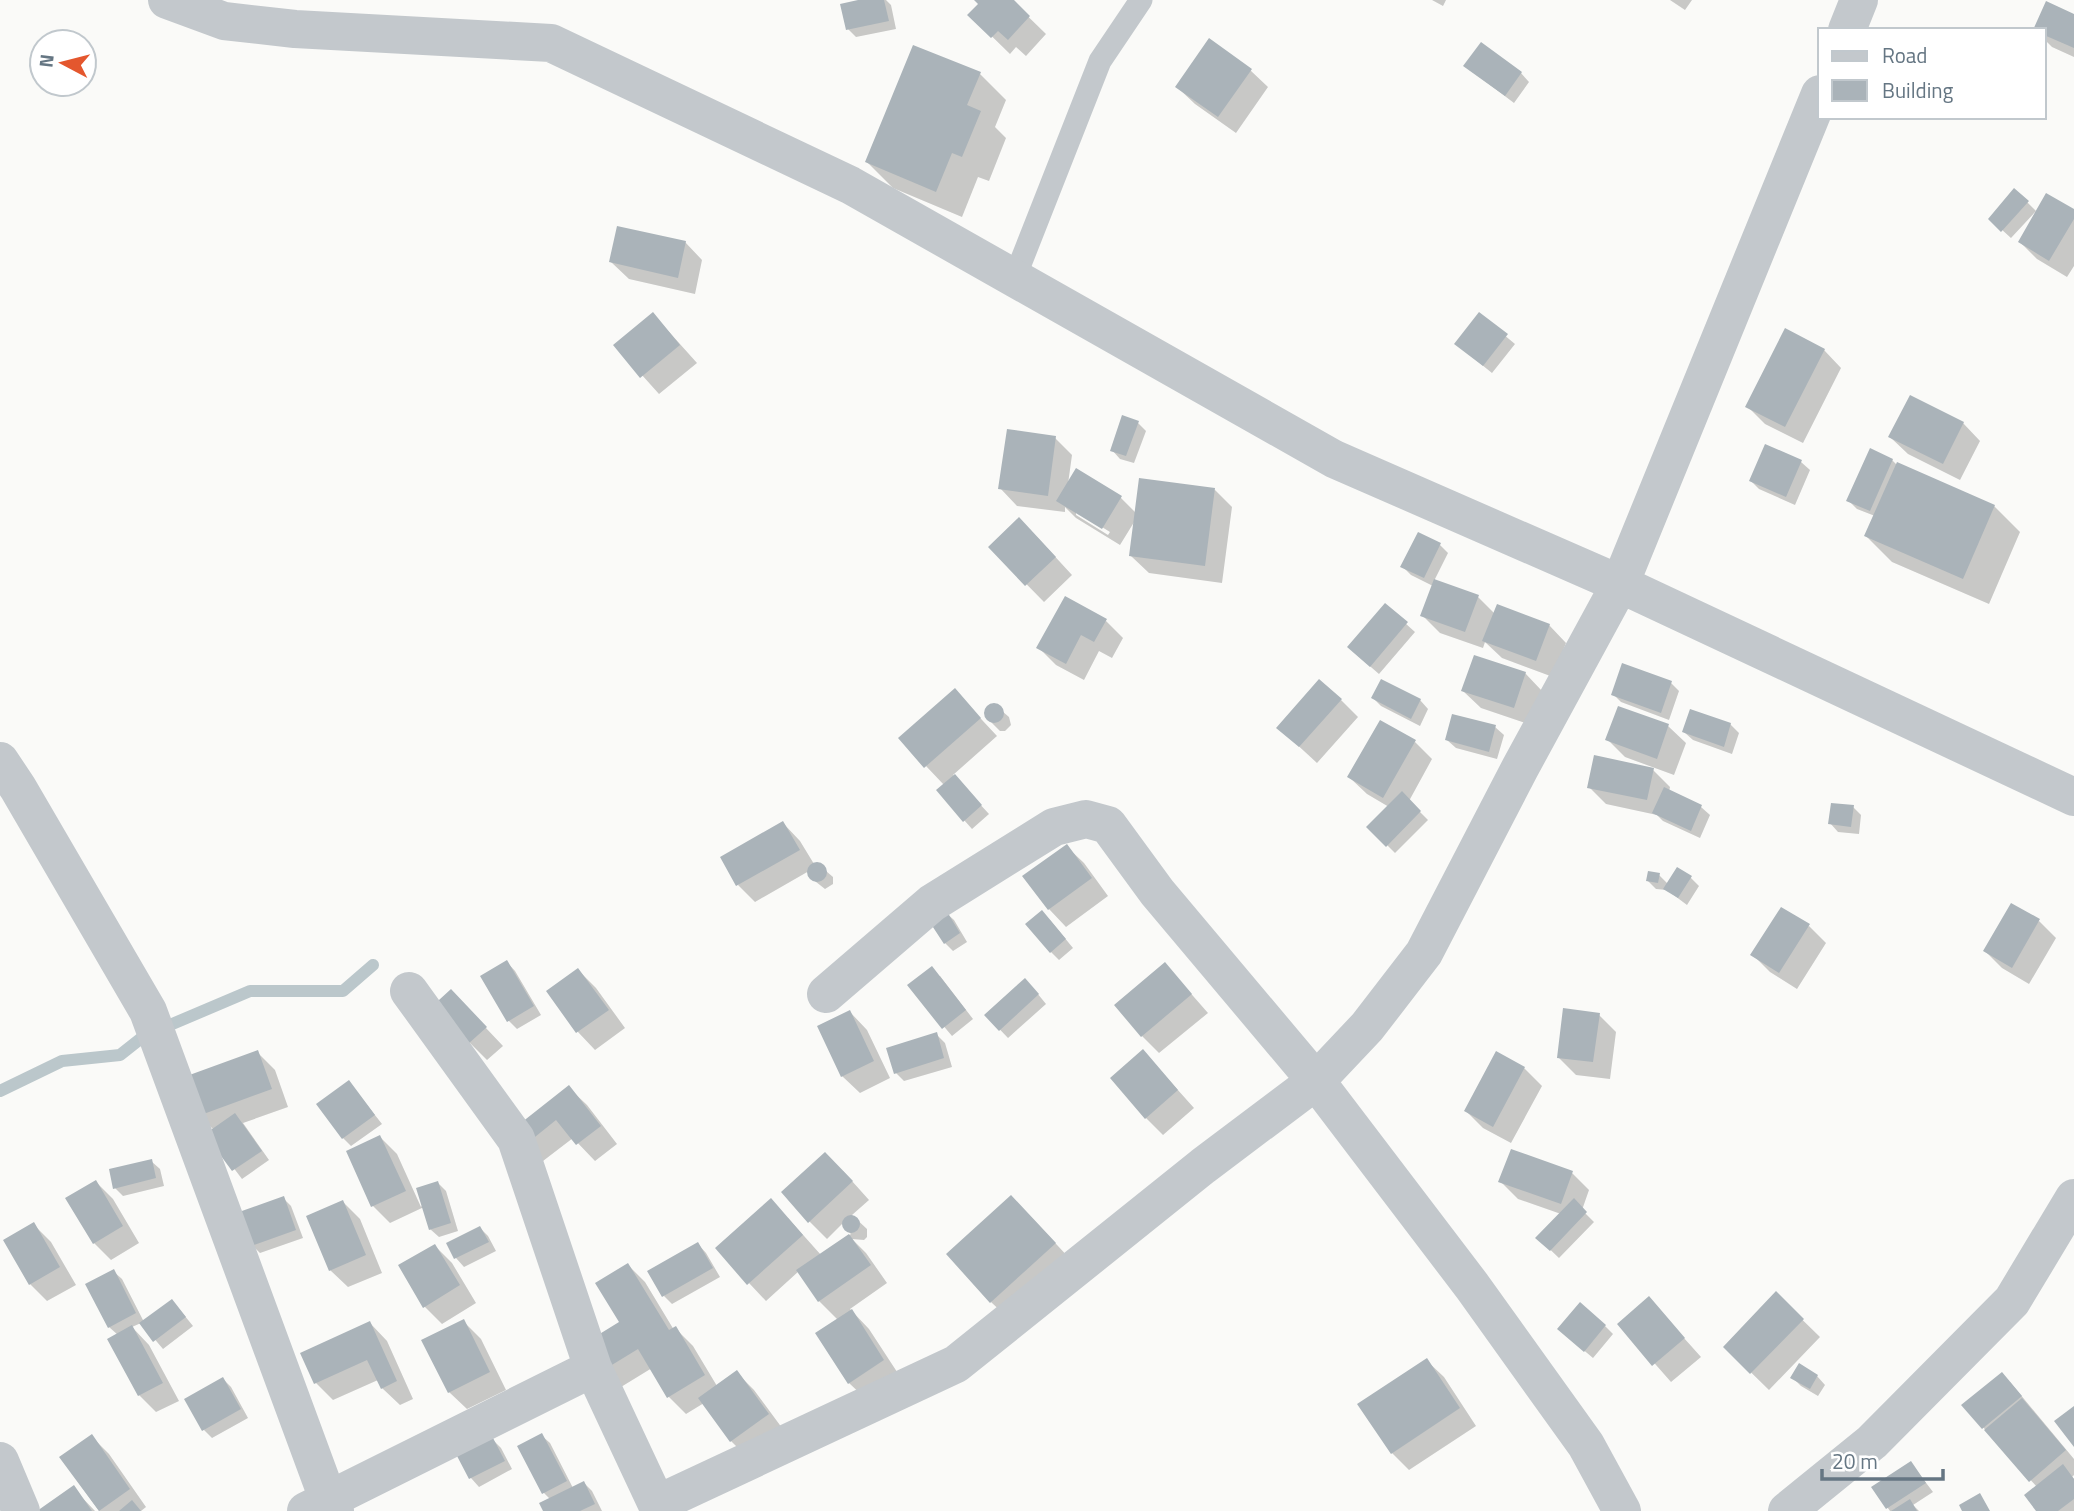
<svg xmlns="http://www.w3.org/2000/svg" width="2074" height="1511" viewBox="0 0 2074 1511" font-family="'Titillium Web',sans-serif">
	<rect width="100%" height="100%" fill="#fafaf8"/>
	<!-- shadow -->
	<path fill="#0003" fill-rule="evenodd" d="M866,0H886L891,5L896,29L856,37L848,29Z
		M976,0H1011L1046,34L1026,56L1016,47L1010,54L970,15L980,4Z
		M1432,0H1446L1443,6Z
		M1670,0H1692L1685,10Z
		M2074,16V57L2052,47L2044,39V30Z
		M1465,66L1521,73L1529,82L1514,103Z
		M1250,70L1268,87L1236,133L1195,104L1177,87Z
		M980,74L1006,100L995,127L1006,138L989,181L978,177L962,217L893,188L867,162Z
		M2027,202L2036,211L2011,238L1990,219Z
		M2074,211V266L2067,277L2037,259L2020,242Z
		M685,242L702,260L695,294L629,279L611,262Z
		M653,314L697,363L659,394L615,345Z
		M1479,314L1515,344L1492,373L1456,344Z
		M1824,350L1841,368L1803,443L1765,424L1747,406Z
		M1138,423L1146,431L1134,463L1120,459L1112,450Z
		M1963,423L1980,441L1960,480L1908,454L1890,437Z
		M1055,438L1072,455L1068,484L1121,498L1136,513L1215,490L1232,507L1222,583L1149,573L1131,556L1136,519L1120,545L1076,518L1065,507V512L1017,506L1000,488ZM1076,511L1110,532L1108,535L1076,515Z
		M1766,446L1801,462L1810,470L1795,505L1759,489L1751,481Z
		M1892,460L1897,465L1994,506L2020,532L1989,604L1892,562L1866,536L1875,516L1857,509L1848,500Z
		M1037,537L1072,575L1044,602L990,547Z
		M1440,545L1448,553L1434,581L1478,597L1495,614L1549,625L1566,643L1553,677L1502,658L1485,642L1483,648L1440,633L1422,615L1433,586L1411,575L1402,566Z
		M1385,605L1415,632L1379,674L1357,655Z
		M1106,621L1123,638L1112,658L1099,651L1084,680L1056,665L1038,647Z
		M1525,673L1542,691L1531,725L1481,708L1463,691Z
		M1671,683L1679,691L1669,720L1621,702L1613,694Z
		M955,691L997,736L953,775L989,814L972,829L964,820L944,785L926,766Z
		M1373,698L1420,700L1428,709L1420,726L1381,706Z
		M1341,700L1358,717L1317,763L1279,728Z
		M995,705L1009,717L1011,725L1005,731H1000L987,718L986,710Z
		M1730,724L1739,733L1732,754L1693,740L1684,732Z
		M1668,726L1686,743L1674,775L1625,757L1607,739Z
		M1495,727L1504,735L1497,759L1456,748L1447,740Z
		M1415,742L1432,759L1409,801L1428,820L1395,853L1369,827L1389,807L1367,794L1349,777Z
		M1652,769L1670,787L1669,792L1701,807L1710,815L1700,838L1663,821L1657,815L1606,804L1589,787Z
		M1853,807L1861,815L1859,834L1838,832L1830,823Z
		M783,823L800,841L814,864L819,865L833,877V884L825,889L811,878L809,871L755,902L738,885Z
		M1066,846L1084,863L1108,896L1066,927L1049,909Z
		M1659,875L1668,884L1690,877L1699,886L1687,905L1667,890L1656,889L1648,881Z
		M945,912L954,920L967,942L953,951L945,943Z
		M1050,920L1073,948L1059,960L1051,952Z
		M2039,921L2056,938L2029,984L2002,968L1985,951Z
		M1809,926L1826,943L1797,989L1770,972L1753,955Z
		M507,962L515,971L541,1015L517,1029L509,1021L483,977Z
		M1165,964L1208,1013L1159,1053L1142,1036Z
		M578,970L596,988L625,1028L595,1050L578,1032L549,992Z
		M940,976L973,1019L952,1036L909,985Z
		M1033,988L1046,1004L1008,1038L986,1015Z
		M468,1009L503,1046L487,1060L467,1040Z
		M850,1012L867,1030L890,1078L860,1093L842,1076Z
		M1599,1015L1616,1032L1610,1079L1576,1075L1558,1057Z
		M936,1034L945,1043L952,1067L904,1081L896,1073Z
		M1143,1051L1194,1108L1163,1135L1146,1118Z
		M257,1052L275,1070L288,1107L243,1123L269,1160L242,1179L208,1134L214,1130L199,1115Z
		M1524,1068L1542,1086L1511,1143L1483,1128L1466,1111Z
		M349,1082L382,1124L351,1146L343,1138Z
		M569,1088L587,1105L617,1144L595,1161L573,1138L543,1161L526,1144Z
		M380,1137L397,1154L421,1207L438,1183L446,1191L458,1231L439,1237L430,1229L424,1207L390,1223L373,1206Z
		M151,1161L160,1169L164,1186L123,1196L115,1188Z
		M843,1171L869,1200L852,1215L867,1229V1237L864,1240L852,1239L866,1253L887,1283L850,1309L869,1329L901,1378L867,1400L849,1383L838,1320L819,1301L799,1271L766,1301L749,1283L788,1218L821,1255L851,1234L844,1227V1222L827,1239L809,1221Z
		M1572,1173L1589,1190L1582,1210L1594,1222L1559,1258L1538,1238L1561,1214L1518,1199L1500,1181Z
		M96,1182L113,1199L139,1243L111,1260L94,1243Z
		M283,1198L291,1206L303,1238L260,1253L252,1245Z
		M343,1202L360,1219L382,1273L348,1287L330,1270Z
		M1029,1215L1072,1261L1009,1319L991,1302Z
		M33,1224L51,1242L76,1285L47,1301L30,1284Z
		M480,1228L488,1236L496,1251L464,1267L456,1258L448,1244Z
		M698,1244L706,1253L720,1277L672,1304L664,1296Z
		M435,1246L452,1263L476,1303L442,1324L424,1306Z
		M628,1265L645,1282L674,1330L676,1329L693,1346L717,1386L737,1373L754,1390L785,1432L749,1459L731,1441L704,1403L686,1414L669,1397L652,1368L621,1387L604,1370L621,1323Z
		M113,1271L122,1279L144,1322L180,1310L193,1326L163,1349L141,1323L132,1327L149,1345L179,1401L156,1412L139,1395L118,1335L109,1327Z
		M1776,1294L1820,1337L1769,1390L1725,1347Z
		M1649,1299L1701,1357L1671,1382L1620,1324Z
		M463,1321L481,1339L506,1390L467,1409L449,1392Z
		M370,1323L387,1341L413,1399L400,1405L382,1388L378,1380L333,1400L316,1383Z
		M1605,1326L1613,1334L1593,1358L1568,1337Z
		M1426,1360L1444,1377L1476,1426L1409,1470L1392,1453Z
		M1817,1376L1825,1385L1818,1396L1801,1386L1792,1377Z
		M223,1379L231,1387L248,1418L212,1438L204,1430Z
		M2010,1382L2074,1459V1475L2072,1477L2074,1479V1511H2038L2037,1487L1964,1406Z
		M541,1435L550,1443L573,1488L584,1483L592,1491L602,1511H545L550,1499L544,1493Z
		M92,1437L109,1454L146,1507L141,1511H99L61,1458Z
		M493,1440L501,1448L512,1469L479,1487L471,1478L460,1457Z
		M1911,1463L1933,1492L1913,1505L1919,1511H1890L1873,1487Z
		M73,1488L95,1511H40Z"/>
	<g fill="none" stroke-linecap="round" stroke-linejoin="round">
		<!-- stream -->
		<path stroke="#bbc7cb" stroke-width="12" d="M0,1091L62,1061L120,1055L144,1036L250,991H343L373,965"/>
	</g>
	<!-- building -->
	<path fill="#aab3b9" d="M858,0H884L889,21L846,30L840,4Z
		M974,0H1014L1030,16L1008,40L998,31L991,38L967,15L978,4Z
		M2046,1L2074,14V48L2044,35V30H2033Z
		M1209,38L1252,69L1218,117L1175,87Z
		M1481,42L1522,72L1505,96L1463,66Z
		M913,45L981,72L967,105L981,111L962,157L952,153L936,192L865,162Z
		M2014,188L2029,201L2001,232L1988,219Z
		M2046,193L2074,209V219L2049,261L2018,242Z
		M617,226L686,241L678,278L609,262Z
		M653,312L680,345L640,378L613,345Z
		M1479,312L1508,334L1483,366L1454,344Z
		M1785,328L1825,349L1785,427L1745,407Z
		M1910,395L1964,422L1943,464L1888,437Z
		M1122,415L1139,421L1126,456L1110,451Z
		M1007,429L1056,436L1048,496L998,489Z
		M1765,444L1802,460L1786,497L1749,481Z
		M1870,448L1893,459L1870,511L1846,501Z
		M1897,462L1995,505L1963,579L1864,536Z
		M1076,468L1122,496L1102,529L1056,501Z
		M1139,478L1215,488L1205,566L1129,556Z
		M1019,517L1056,557L1025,586L988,547Z
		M1418,532L1441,543L1424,578L1400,567Z
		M1434,579L1479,595L1465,632L1420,616Z
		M1065,596L1107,619L1094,642L1081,635L1066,664L1036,648Z
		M1385,603L1408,622L1370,667L1347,647Z
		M1497,604L1550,624L1536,661L1482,641Z
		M1474,655L1526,672L1514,708L1461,691Z
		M1622,663L1672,681L1661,713L1611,695Z
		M1319,679L1342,699L1299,747L1276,728Z
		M1381,679L1421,699L1411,719L1371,698Z
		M955,688L981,718L924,768L898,738Z
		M984 713a10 10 0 1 1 20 0a10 10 0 1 1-20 0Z
		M1618,706L1669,724L1657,759L1605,740Z
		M1690,709L1731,723L1724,747L1682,732Z
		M1452,714L1496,725L1489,752L1445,740Z
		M1380,720L1416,740L1383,798L1347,777Z
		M1594,755L1654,768L1647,800L1587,788Z
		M955,774L982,805L963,822L936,790Z
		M1664,787L1702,805L1691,831L1652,813Z
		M1402,791L1421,811L1386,847L1366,827Z
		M1831,803L1854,805L1851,827L1828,824Z
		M783,821L800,850L736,886L720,857Z
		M1067,844L1092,878L1048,910L1022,876Z
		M807 872a10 10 0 1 1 20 0a10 10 0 1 1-20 0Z
		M1677,867L1692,876L1678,898L1663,889Z
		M1648,871L1660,873L1658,883L1646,881Z
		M2011,903L2040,919L2012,968L1983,951Z
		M1781,907L1810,924L1779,973L1750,955Z
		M946,910L960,933L944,944L929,921Z
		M1042,910L1066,939L1050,953L1025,924Z
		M507,960L534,1006L507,1022L480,976Z
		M1165,962L1192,994L1141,1037L1114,1005Z
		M932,966L966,1010L942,1029L907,985Z
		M578,968L609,1010L576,1033L546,991Z
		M1025,978L1039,994L999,1031L984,1015Z
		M451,989L487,1027L468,1044L415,1022Z
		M1563,1008L1600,1013L1593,1062L1557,1058Z
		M850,1010L874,1061L841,1077L817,1026Z
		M937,1032L944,1058L894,1074L886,1048Z
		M1143,1049L1178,1090L1145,1119L1110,1078Z
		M258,1050L272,1089L198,1116L184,1077Z
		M1496,1051L1525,1067L1493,1127L1464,1111Z
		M349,1080L375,1115L342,1139L316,1104Z
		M569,1085L601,1126L576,1145L556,1120L525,1145L512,1130Z
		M235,1113L262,1151L232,1171L205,1134Z
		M380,1135L406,1191L371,1207L346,1151Z
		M1511,1149L1573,1171L1561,1204L1498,1182Z
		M825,1152L853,1181L808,1223L781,1192Z
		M152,1159L156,1178L113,1189L109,1169Z
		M96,1180L123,1226L93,1244L65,1198Z
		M438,1181L451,1223L429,1230L416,1188Z
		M1011,1195L1056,1243L990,1303L946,1254Z
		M284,1196L296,1230L251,1246L239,1212Z
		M771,1198L803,1235L747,1285L715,1248Z
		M1574,1198L1587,1212L1550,1251L1535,1238Z
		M343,1200L366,1255L329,1271L306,1216Z
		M842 1224a9 9 0 1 1 18 0a9 9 0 1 1-18 0Z
		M34,1222L60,1267L29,1285L3,1240Z
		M480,1226L489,1242L454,1259L446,1243Z
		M849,1234L871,1265L818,1302L796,1270Z
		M698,1242L713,1268L662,1297L647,1271Z
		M435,1244L460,1285L423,1308L398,1265Z
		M628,1263L669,1330L676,1326L705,1375L667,1398L638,1349L602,1371L585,1343L619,1322L595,1283Z
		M114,1269L136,1313L108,1328L85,1284Z
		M1776,1291L1804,1319L1750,1374L1723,1347Z
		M1649,1296L1685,1338L1652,1366L1617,1324Z
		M172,1299L186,1317L153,1342L139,1323Z
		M1580,1302L1606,1325L1584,1352L1557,1329Z
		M852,1309L884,1360L848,1384L815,1333Z
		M464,1319L490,1372L448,1393L421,1340Z
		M370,1321L397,1381L381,1389L367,1360L314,1384L300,1353Z
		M132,1325L163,1383L138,1396L107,1339Z
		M1427,1358L1460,1408L1391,1454L1357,1404Z
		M1799,1363L1818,1375L1810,1389L1790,1378Z
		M737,1370L769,1414L730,1442L698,1398Z
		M2002,1372L2022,1396L1982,1429L1961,1405Z
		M223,1377L241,1409L202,1431L184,1399Z
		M2022,1398L2066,1450L2029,1482L1984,1430Z
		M2074,1406V1447L2054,1421Z
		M542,1433L567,1481L542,1494L517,1446Z
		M92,1434L130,1489L99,1511L59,1457Z
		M493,1438L505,1461L469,1479L457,1456Z
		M1911,1461L1926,1483L1886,1509L1871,1487Z
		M2063,1464L2074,1479V1499L2058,1511H2036L2024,1495Z
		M584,1481L595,1504L580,1511H543L539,1503Z
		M74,1485L92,1511H37Z
		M1980,1493L1990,1511H1962L1959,1505Z
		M1910,1499L1917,1511H1891Z
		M132,1500L141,1511H119Z"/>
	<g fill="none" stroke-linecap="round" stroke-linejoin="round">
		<!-- service -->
		<path stroke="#c3c8cc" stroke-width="23" d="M1015,277L1100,61L1141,0"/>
		<!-- minor -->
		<path stroke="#c3c8cc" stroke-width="38" d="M167,0L224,21L295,29L551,43L850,185L1334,459L1620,584L2074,797
			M1847,30L1859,0
			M0,761L18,788L148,1011L328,1499L335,1511
			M409,991L516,1139L593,1368L660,1511
			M826,994L932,903L1054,827L1086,819L1108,825L1157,892L1316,1081L1472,1286L1586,1445L1622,1511
			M0,1461L21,1511
			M657,1504L956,1364L1203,1166L1316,1081L1367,1027L1424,953L1520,768L1620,584L1820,94
			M306,1511L593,1368"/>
		<!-- tertiary -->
		<path stroke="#c3c8cc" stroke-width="38" d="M1787,1511L1872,1442L2012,1301L2074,1198"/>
	</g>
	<!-- legend -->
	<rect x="1818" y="28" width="228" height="91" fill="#ffffff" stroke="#c1c8cd" stroke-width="2"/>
	<rect x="1832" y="51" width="35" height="10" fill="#c3c8cc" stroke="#c1c8cd" stroke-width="2"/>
	<text x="1882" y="63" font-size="21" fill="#657683">Road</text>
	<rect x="1832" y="80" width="35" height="21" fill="#aab3b9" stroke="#c1c8cd" stroke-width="2"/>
	<text x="1882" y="98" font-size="21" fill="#657683">Building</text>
	<!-- north arrow -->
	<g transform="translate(63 63) rotate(277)"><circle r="33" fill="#ffffff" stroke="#c1c8cd" stroke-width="2"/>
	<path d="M0-5L12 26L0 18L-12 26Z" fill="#e4572e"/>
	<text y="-10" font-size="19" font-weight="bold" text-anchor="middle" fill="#657683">N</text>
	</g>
	<!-- scale -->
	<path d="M1822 1469v10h121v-10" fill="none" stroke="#657683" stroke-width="3.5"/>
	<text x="1832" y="1469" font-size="21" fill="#657683" stroke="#ffffff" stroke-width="5" paint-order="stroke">20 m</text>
</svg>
